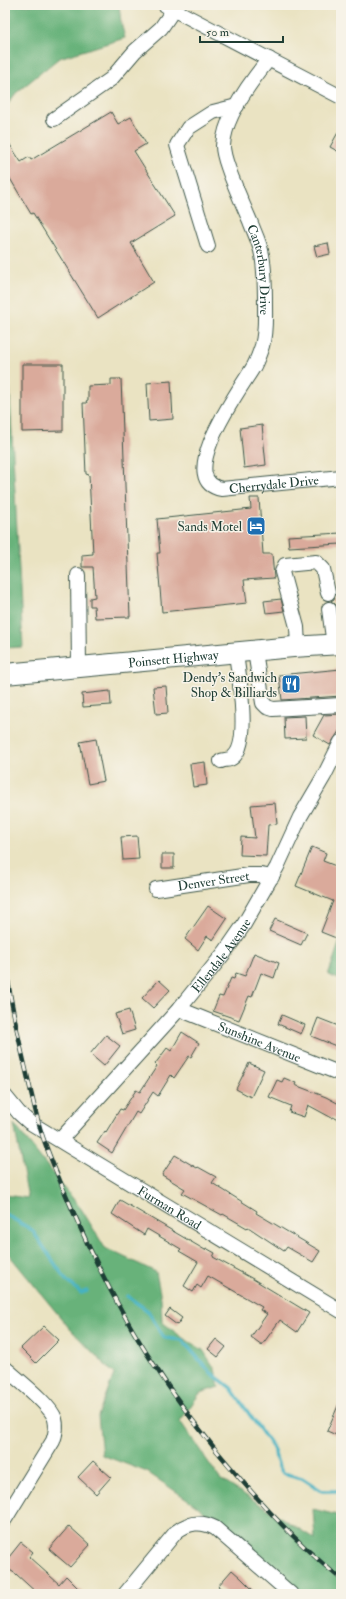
<svg xmlns="http://www.w3.org/2000/svg" width="346" height="1599" viewBox="0 0 346 1599" font-family="'IM FELL Double Pica',serif">
	<rect width="100%" height="100%" fill="#f7f3e8"/>
	<filter id="ink" filterUnits="userSpaceOnUse"><feTurbulence type="fractalNoise" baseFrequency=".025" numOctaves="2"/><feDisplacementMap in="SourceGraphic" scale="8" xChannelSelector="R" yChannelSelector="G"/><feConvolveMatrix kernelMatrix="1 2 1 2 8 2 1 2 1" color-interpolation-filters="sRGB"/></filter>
	<filter id="wash" filterUnits="userSpaceOnUse"><feTurbulence type="fractalNoise" baseFrequency=".012" numOctaves="4" result="noise"/><feDisplacementMap in="SourceGraphic" scale="16" xChannelSelector="R" yChannelSelector="G"/><feGaussianBlur stdDeviation="0.9" result="paint"/><feColorMatrix in="noise" values="0 0 0 0 0 0 0 0 0 0 0 0 0 0 0 0 0 1.4 0 .05"/><feComposite in="paint" operator="in"/></filter>
	<g filter="url(#wash)">
		<rect width="100%" height="100%" fill="#eae3c2"/>
		<!-- forest -->
		<path fill="#68b27a" stroke="#447857" d="M5,5H119L121,22L125,38L59,58L16,93L5,108Z
			M5,299L23,647L5,648Z
			M341,938V980L328,975Z
			M14,1124L82,1210L105,1248L156,1272L161,1298L162,1322L183,1338L203,1350L215,1369L219,1387L200,1393L180,1421L220,1479L315,1539L313,1509L341,1516V1594H298L196,1505L147,1472L102,1455L98,1416L114,1374L70,1329L5,1250V1195L28,1198Z"/>
		<g fill="none" stroke-linecap="round" stroke-linejoin="round">
			<!-- stream -->
			<path stroke="#45b2c2" stroke-width="3.5" d="M5,1214L32,1230L66,1280L81,1293L87,1291
				M127,1296L148,1311L161,1333L165,1338L182,1340L210,1372L231,1388L273,1448L279,1467L283,1473L302,1478L322,1491H341"/>
		</g>
		<g id="blocks">
			<!-- building -->
			<path fill="#daaa9b" d="M111,112L118,124L131,117L146,144L134,151L175,216L131,243L154,282L98,318L33,213L31,214L5,170V137L21,162L29,157L31,160Z
				M341,127V153L330,147Z
				M328,243L330,254L317,257L314,246Z
				M22,364H63V431L22,432Z
				M111,379H121L130,617L95,618L94,606H90V598L95,597L93,567H82V555L93,554L89,475L86,474L83,403H87L86,401L88,400V386L111,385Z
				M171,381L173,419L149,421L147,383Z
				M262,425L266,465L244,468L240,428Z
				M250,498H259L263,554H272L274,578L244,580L247,603L162,612L157,553H160L157,519L251,509Z
				M341,533V544L289,547L288,536Z
				M336,593H341V609H338L335,604L331,601L334,599Z
				M281,599L284,611L266,613L264,601Z
				M341,669V696L282,700L279,675Z
				M166,686L168,713L156,714L153,687Z
				M110,691L111,705L83,707L82,694Z
				M341,714V728L330,745L313,735L324,715Z
				M305,716L306,738L285,739L284,717Z
				M96,739L104,781L88,784L80,742Z
				M205,762L207,785L193,787L190,764Z
				M275,803L277,824L268,825L266,856L240,855L241,837L255,838L251,805Z
				M137,836L139,859L123,860L121,837Z
				M312,847L326,853L323,861L341,868V925L336,938L321,932L333,901L296,886Z
				M162,854H174V868H162Z
				M208,906L227,919L213,940L207,936L198,950L185,939Z
				M275,919L307,933L301,945L269,931Z
				M254,953L279,963L274,978L261,973L252,997L249,996L239,1020L213,1011L219,996L223,997L231,978L234,979L236,973L245,976Z
				M159,980L170,990L153,1008L142,998Z
				M129,1010L135,1030L122,1034L115,1014Z
				M282,1015L305,1025L301,1034L278,1024Z
				M318,1018L341,1027V1048L311,1036Z
				M182,1032L199,1043L191,1057L189,1056L174,1078L171,1075L158,1096L153,1092L139,1114L136,1112L112,1153L97,1143L105,1131L106,1132L120,1109L123,1110L136,1090L140,1092L157,1066L155,1064L167,1048L171,1051Z
				M106,1035L120,1046L104,1066L90,1054Z
				M249,1063L264,1070L251,1097L236,1089Z
				M284,1078L296,1083L295,1085L326,1097L341,1105V1121L333,1117L332,1118L308,1105L304,1117L289,1112L291,1106L269,1097L277,1080L282,1082Z
				M175,1155L197,1168L198,1167L216,1177L212,1183L257,1211L256,1213L320,1251L313,1262L287,1247L284,1251L248,1227L247,1228L223,1214L222,1215L182,1193L185,1189L162,1175Z
				M120,1200L205,1250L206,1248L215,1253L213,1257L253,1279L309,1313L297,1332L280,1320L262,1345L251,1337L267,1314L260,1310L262,1307L208,1276L201,1288L197,1285L193,1292L184,1286L198,1262L179,1251L181,1249L147,1229L144,1235L112,1214Z
				M170,1309L182,1318L177,1325L165,1316Z
				M44,1326L59,1340L36,1363L21,1348Z
				M216,1339L226,1347L218,1357L208,1349Z
				M341,1399V1437L327,1431Z
				M93,1461L111,1477L96,1494L78,1477Z
				M69,1526L90,1545L70,1567L49,1549Z
				M21,1542L33,1552L29,1557L59,1584L66,1576L84,1594H38L16,1574L5,1567V1562Z
				M232,1570L241,1578L257,1594H227L218,1586Z"/>
		</g>
	</g>
	<g filter="url(#ink)">
		<use href="#blocks" fill-opacity="0" stroke="#3d5649" stroke-width="1"/>
		<g fill="none" stroke-linecap="round" stroke-linejoin="round">
			<!-- minor casing -->
			<g stroke="#3d5649" stroke-width="16">
				<g id="minor">
					<path d="M165,5L341,97"/>
					<path id="s1" d="M269,59C251,81 224,117 223,146C223,155 227,164 230,173C236,189 243,205 250,221C254,232 260,243 262,255C265,271 265,287 265,304C265,318 266,332 262,346C260,352 257,360 254,366C243,385 172,481 222,489L341,477"/>
					<path d="M54,119L111,79L135,51L161,28L174,9"/>
					<path d="M208,246L177,145L188,128L213,112L237,106"/>
					<path d="M78,575L79,667"/>
					<path d="M329,609L334,645"/>
					<path d="M298,647L297,627L282,572L285,565L316,562L323,569L328,593"/>
					<path d="M255,651L263,703L267,707L273,709L341,705"/>
					<path d="M221,761C223,760 227,760 230,759C253,749 238,673 236,653"/>
					<path id="s2" d="M156,889L249,875H260L272,877"/>
					<path id="s3" d="M179,1009L341,1074"/>
					<path id="s4" d="M5,1096L19,1113L29,1122L341,1311"/>
					<path id="s5" d="M60,1140L179,1009L225,952L243,926L277,867L300,817L324,776L341,742"/>
					<path d="M5,1368C17,1379 51,1405 55,1419C57,1427 56,1433 53,1441L5,1519"/>
					<path d="M125,1594L176,1532C189,1522 201,1521 215,1528L291,1594"/>
				</g>
			</g>
			<!-- highway casing -->
			<g stroke="#3d5649" stroke-width="22">
				<g id="highway">
					<path id="s6" d="M5,674L293,647L341,644"/>
				</g>
			</g>
			<!-- minor -->
			<use href="#minor" stroke="#fff" stroke-width="14"/>
			<!-- highway -->
			<use href="#highway" stroke="#fff" stroke-width="20"/>
			<!-- rail casing -->
			<g stroke="#1f3d34" stroke-width="4.5">
				<path id="rail" d="M5,957C8,989 15,1022 22,1053C28,1078 33,1103 40,1128C48,1155 61,1183 72,1209C116,1312 169,1398 243,1482C273,1517 305,1550 341,1579"/>
			</g>
			<!-- rail -->
			<use href="#rail" stroke="#f7f3e8" stroke-width="3" stroke-dasharray="9" stroke-linecap="butt"/>
		</g>
	</g>
	<!-- icons -->
	<defs>
		<g id="hotel-square" transform="scale(1)"><rect x="-9" y="-9" width="18" height="18" rx="4" fill="#1f6fb2" stroke="#f7f3e8"/><path d="M-6-4.5h1.5V1H6V5H4.5V3h-9V5H-6ZM-4 0a1.8 1.8 0 1 1 3.6 0ZM.5 0V-2.5h3Q6-2.5 6 0Z" fill="#fff"/></g>
		<g id="restaurant-square" transform="scale(1)"><rect x="-9" y="-9" width="18" height="18" rx="4" fill="#1f6fb2" stroke="#f7f3e8"/><path d="M-5-6h1v4h1v-4h1v4h1v-4h1v5L-1.5 .5V6h-2V.5L-5-1ZM5-6V6H3V1.5H1.5Q1.5-4 5-6Z" fill="#fff"/></g>
	</defs>
	<g fill-rule="evenodd">
		<use href="#hotel-square" x="256" y="526"/>
		<use href="#restaurant-square" x="291" y="684"/>
	</g>
	<g text-anchor="middle" stroke-width="3" stroke-linejoin="round" paint-order="stroke">
		<!-- street labels -->
		<g font-size="13" fill="#1f3d34" stroke="#f7f3e8">
			<text dy="5" stroke="none"><textPath href="#s1" startOffset="230">Canterbury Drive</textPath></text>
			<text dy="5" stroke="none"><textPath href="#s1" startOffset="526">Cherrydale Drive</textPath></text>
			<text dy="5" stroke="none"><textPath href="#s6" startOffset="169">Poinsett Highway</textPath></text>
			<text dy="5" stroke="none"><textPath href="#s2" startOffset="58">Denver Street</textPath></text>
			<text dy="5" stroke="none"><textPath href="#s5" startOffset="245">Ellendale Avenue</textPath></text>
			<text dy="5" stroke="none"><textPath href="#s3" startOffset="87">Sunshine Avenue</textPath></text>
			<text dy="5" stroke="none"><textPath href="#s4" startOffset="200">Furman Road</textPath></text>
		</g>
		<!-- poi labels -->
		<g font-size="13" fill="#1f3d34" stroke="#f7f3e8" text-anchor="end">
			<text x="242" y="531">Sands Motel</text>
			<text x="277" y="682">Dendy's Sandwich<tspan x="277" dy="15">Shop &amp; Billiards</tspan></text>
		</g>
	</g>
	<!-- margin -->
	<rect width="346" height="1599" fill="none" stroke="#f7f3e8" stroke-width="20"/>
	<!-- scale -->
	<path d="M200 36v6h83v-6" fill="none" stroke="#1f3d34" stroke-width="2"/>
	<text x="206" y="36" font-size="12" fill="#1f3d34" stroke="#f7f3e8" stroke-width="3" paint-order="stroke">50 m</text>
</svg>
